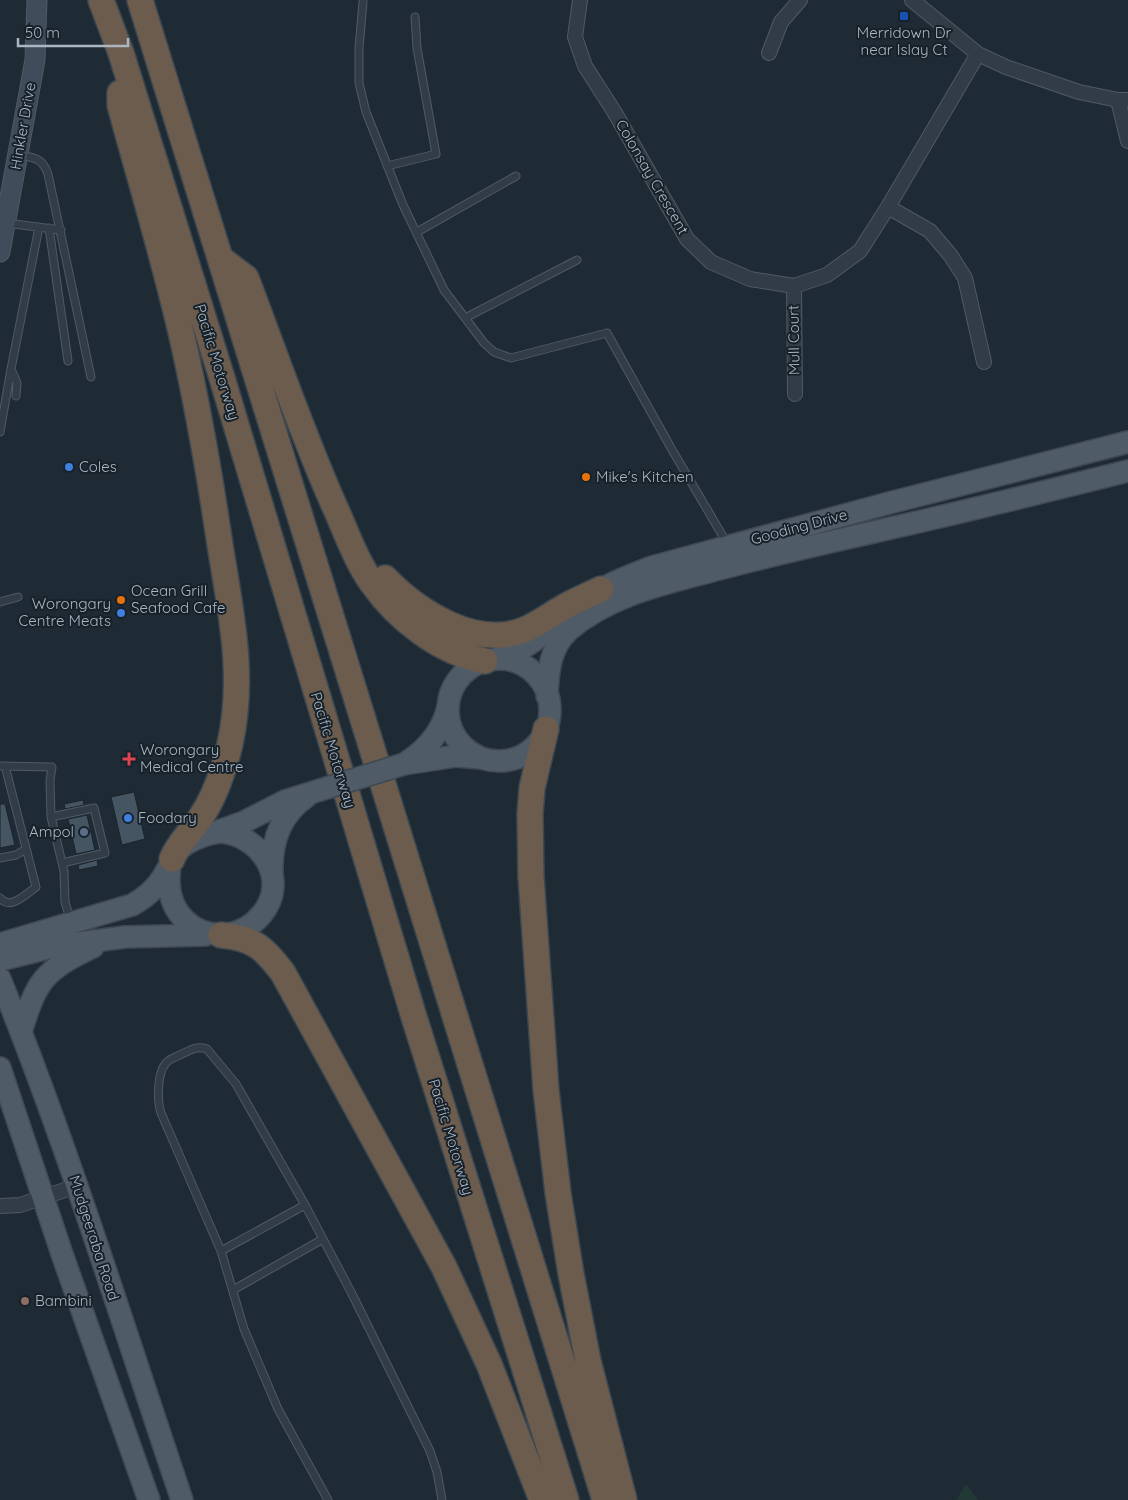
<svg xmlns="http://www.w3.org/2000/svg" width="1128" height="1500" viewBox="0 0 1128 1500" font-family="Quicksand,sans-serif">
	<rect width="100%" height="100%" fill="#1e2b35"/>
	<!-- green -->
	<path fill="#213837" d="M966,1484L978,1500H956Z"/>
	<!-- building -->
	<path fill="#455561" stroke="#19232c" d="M134,792L145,839L122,845L111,797Z
		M83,800L84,805L65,809L64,804Z
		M0,804H5L15,845L0,848Z
		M87,815L95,850L76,854L68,819Z
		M97,860L98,866L79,870L78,865Z"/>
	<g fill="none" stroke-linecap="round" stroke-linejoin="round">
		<!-- lane casing -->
		<g stroke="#4e5a64" stroke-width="9">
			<path id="lane" d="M363,2L359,48V83L366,112L403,205L444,290L484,343L494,352L511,358L607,333L671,448L728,545
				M19,155C34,158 42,157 48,174L91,377
				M387,166L436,154L417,48L415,17
				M6,223L61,230
				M49,228L68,361
				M417,232L516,176
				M465,318L577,260
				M16,396L17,383L11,369L39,227
				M0,432L11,369
				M0,602L18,597
				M0,766L52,767L50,780L51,817L64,871L65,902L71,922
				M51,817L94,808L105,853L62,863
				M0,858L16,855L26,849
				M0,898C10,911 26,894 36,887L5,766
				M221,1251L305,1205
				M233,1290L323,1239
				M328,1500L278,1409L244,1329L221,1251L161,1113C157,1101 157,1073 166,1063C170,1058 179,1056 184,1053C192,1049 198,1046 207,1049L236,1084L305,1205L351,1292L430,1451L437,1472L442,1500"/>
		</g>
		<!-- street casing -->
		<g stroke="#4e5a64" stroke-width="16">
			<path id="street" d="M580,0L575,37L585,66L615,113L687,239L711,262L750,279L794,286L827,275L860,251L888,207L978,54
				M912,0L978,54L1006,67L1079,92L1118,100H1128
				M769,53L781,22L800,0
				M1118,100L1128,141
				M888,207L930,231L951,256L965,278L984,362
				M794,286L795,394
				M0,1206L20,1205L77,1186"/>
		</g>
		<!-- secondary casing -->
		<g stroke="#4e5a64" stroke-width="21">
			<path id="secondary" d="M0,252L35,60L37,0"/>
		</g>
		<!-- primary casing -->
		<g stroke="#3d4852" stroke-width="24">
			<path id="primary" d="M448 710a51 51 0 1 1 102 0a51 51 0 1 1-102 0Z
				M491,660C535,650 552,623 587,598C607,584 629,576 652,567L889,503L1128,442
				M547,696C548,671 550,647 569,630C611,594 668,583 719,569C779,553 839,540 900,526C976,509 1052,490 1128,471
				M407,762C428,748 443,731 448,706
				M404,764L456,756L481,758
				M216,832L244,822L285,801L320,790
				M220,832C261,835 290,880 262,914C253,925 240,933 226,934C194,937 170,914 169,882C169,875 169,866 172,860C179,843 204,834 220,832Z
				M272,873C271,842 280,815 306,797
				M0,944L132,905C150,895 160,884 169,866
				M0,960L56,946L125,937L205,935
				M0,979C69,1149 123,1326 182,1500
				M21,1032C37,980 43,971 93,947
				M0,1068L62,1254L149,1500"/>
		</g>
		<!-- highway casing -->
		<g stroke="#3c4750" stroke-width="28">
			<path id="highway" d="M101,0L121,53L222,378L414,1017L566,1500
				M140,0L605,1500
				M120,93V105C141,183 165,261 183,341C198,408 210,477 220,545C231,613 245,676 230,744C224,769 216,795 201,817C192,831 178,843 172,859
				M221,259L246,278C275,354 301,431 334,505C346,531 355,559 372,583C398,620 441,653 485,661
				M385,578C418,612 475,649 524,630C538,624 550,615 564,607C576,600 589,595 601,589
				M546,729L532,788L530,814L531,877L546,1090L558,1193L571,1274L588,1361L624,1500
				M221,935C254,938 264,948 283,973L444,1267L489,1364L542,1500"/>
		</g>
		<!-- lane -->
		<use href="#lane" stroke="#313c46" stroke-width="7"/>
		<!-- street -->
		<use href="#street" stroke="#313c46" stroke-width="14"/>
		<!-- secondary -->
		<use href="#secondary" stroke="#3f4c59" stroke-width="19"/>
		<!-- primary -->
		<use href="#primary" stroke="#4f5b66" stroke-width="21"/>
		<!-- highway -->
		<use href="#highway" stroke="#6c5c4e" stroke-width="25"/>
		<!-- primary-bridge casing -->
		<g stroke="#3d4852" stroke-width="24" stroke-linecap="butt">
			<path id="primary-bridge" d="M320,790L404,764"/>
		</g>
		<!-- primary-bridge -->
		<use href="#primary-bridge" stroke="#4f5b66" stroke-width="21"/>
	</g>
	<!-- markers -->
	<rect fill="#1a4fb4" stroke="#17212a" stroke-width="2" x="899" y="11" width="10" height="10" rx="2.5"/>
	<g fill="#3f7fe0" stroke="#17212a" stroke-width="2">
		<circle cx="69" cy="467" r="5"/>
		<circle cx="121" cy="613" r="5"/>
		<circle cx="128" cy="818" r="5"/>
	</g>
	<g fill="#e8710a" stroke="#17212a" stroke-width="2">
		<circle cx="586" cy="477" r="5"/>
		<circle cx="121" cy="600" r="5"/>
	</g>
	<path fill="#e0444e" stroke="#17212a" stroke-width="2" d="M126.5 751.5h5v5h5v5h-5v5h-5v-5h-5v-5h5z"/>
	<circle fill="#5c6f8a" stroke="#17212a" stroke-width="2" cx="84" cy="832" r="5"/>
	<circle fill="#8d6e63" stroke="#17212a" stroke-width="2" cx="25" cy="1301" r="5"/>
	<g text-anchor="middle" stroke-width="4" stroke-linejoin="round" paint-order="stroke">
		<!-- poi labels -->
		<g font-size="15" fill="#aab7c3" stroke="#17212a" text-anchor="start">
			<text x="904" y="38" text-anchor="middle">Merridown Dr<tspan x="904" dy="17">near Islay Ct</tspan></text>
			<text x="79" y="472">Coles</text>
			<text x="596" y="482">Mike's Kitchen</text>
			<text x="131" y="596">Ocean Grill<tspan x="131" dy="17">Seafood Cafe</tspan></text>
			<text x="111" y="609" text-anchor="end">Worongary<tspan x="111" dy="17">Centre Meats</tspan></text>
			<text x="140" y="755">Worongary<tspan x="140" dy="17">Medical Centre</tspan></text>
			<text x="138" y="823">Foodary</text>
			<text x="74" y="837" text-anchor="end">Ampol</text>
			<text x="35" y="1306">Bambini</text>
		</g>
		<!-- street labels -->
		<g font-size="15" fill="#aab7c3" stroke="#17212a">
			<text transform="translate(23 126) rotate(-80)" y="5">Hinkler Drive</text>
			<text transform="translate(652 177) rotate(60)" y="5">Colonsay Crescent</text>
			<text transform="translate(794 340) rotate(-91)" y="5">Mull Court</text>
			<text transform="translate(217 362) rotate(73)" y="5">Pacific Motorway</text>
			<text transform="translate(799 527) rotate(-15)" y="5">Gooding Drive</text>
			<text transform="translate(333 750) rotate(73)" y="5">Pacific Motorway</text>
			<text transform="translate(451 1137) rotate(73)" y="5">Pacific Motorway</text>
			<text transform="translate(94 1238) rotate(72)" y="5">Mudgeeraba Road</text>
		</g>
	</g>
	<!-- scale -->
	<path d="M18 38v8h110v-8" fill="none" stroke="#aab7c3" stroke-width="2.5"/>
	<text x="25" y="38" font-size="15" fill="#aab7c3" stroke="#17212a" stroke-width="4" paint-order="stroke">50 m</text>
</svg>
